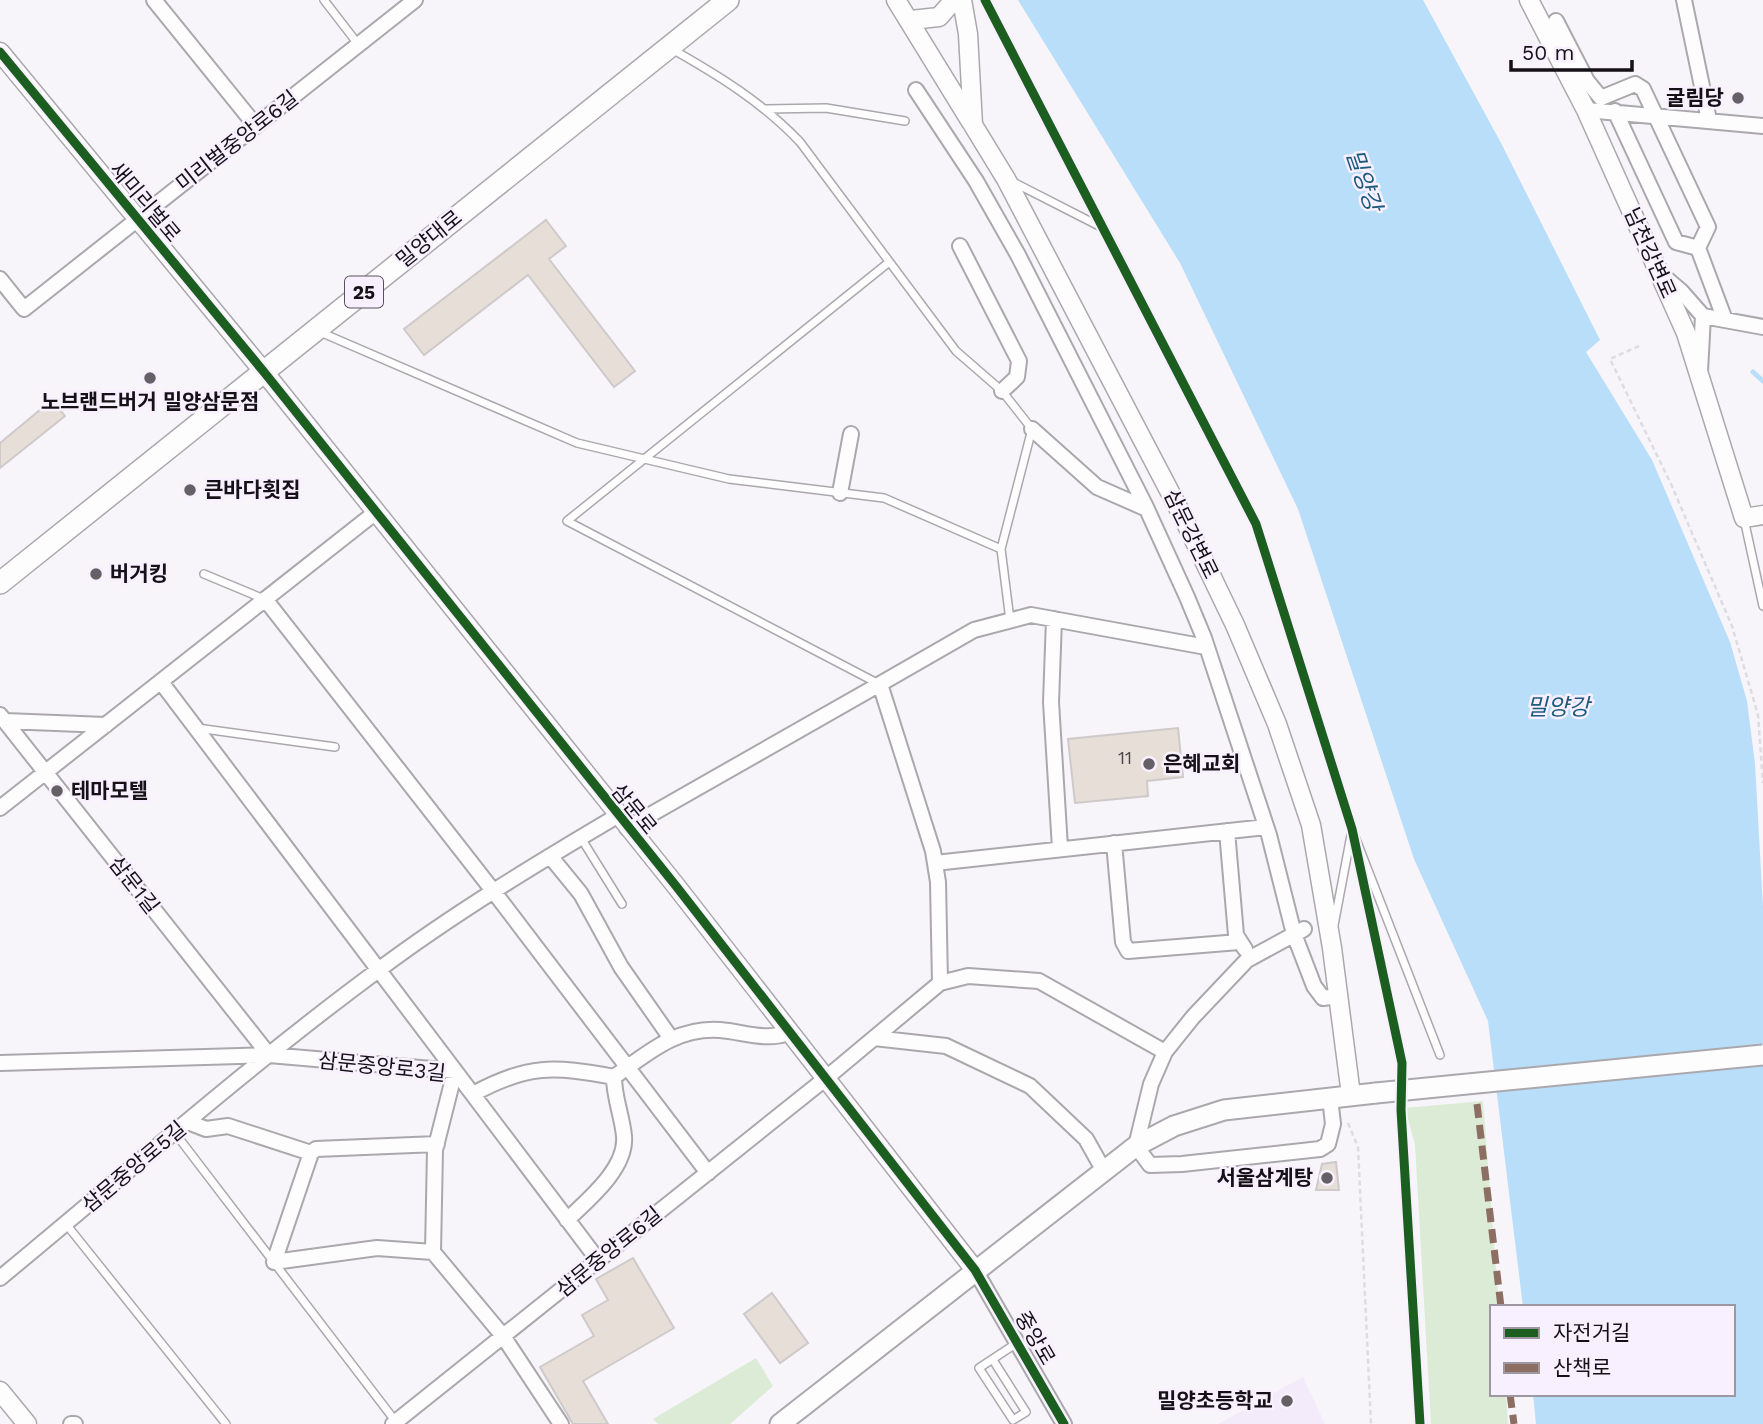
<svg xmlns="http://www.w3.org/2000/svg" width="1763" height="1424" viewBox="0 0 1763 1424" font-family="'Work Sans','Noto Sans KR',sans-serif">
	<rect width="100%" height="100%" fill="#f7f4fa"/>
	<!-- built -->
	<path fill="#f3eafa" d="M1303,1377L1325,1424H1218Z"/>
	<!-- green -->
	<path fill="#dcebd6" d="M1483,1101L1499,1307H1492V1394H1506L1508,1424H1431L1415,1145L1405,1108Z
		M756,1358L773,1386L730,1424H658L653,1419Z"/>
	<!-- water -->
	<path fill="#b8def9" d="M1018,0H1423L1501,143L1600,340L1586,352L1652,460L1730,642L1747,701L1755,764L1763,907V1424H1536L1533,1394H1733V1307H1523L1488,1021L1414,859L1298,509L1180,263Z"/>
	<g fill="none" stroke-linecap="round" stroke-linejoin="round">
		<!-- stream -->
		<path stroke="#b8def9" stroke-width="5" d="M1753,372L1763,381"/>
	</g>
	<!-- building -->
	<path fill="#e7ded8" stroke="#cecaca" stroke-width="2" d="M546,220L566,246L549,259L635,371L614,387L528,275L424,355L404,329Z
		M52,400L65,416L0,468V443Z
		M1178,728L1183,777L1147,781L1148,796L1075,803L1068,739Z
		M1336,1162L1339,1190H1316L1322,1164Z
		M633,1258L674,1328L583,1381L608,1424H573L540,1367L594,1336L582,1315L608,1300L596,1279Z
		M772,1293L808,1343L780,1363L744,1314Z"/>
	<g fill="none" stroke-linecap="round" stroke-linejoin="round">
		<!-- service casing -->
		<g stroke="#aba8ad" stroke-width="10">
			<path id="service" d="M324,0L358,44
				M670,48C718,75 762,102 800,142L956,351L1002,391L1032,429L1001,549L1010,620
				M766,109L826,108L905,121
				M1013,182L1105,229L1256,524L1352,829L1440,1055
				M320,332L577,443L729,479L884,498L1001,549
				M1744,519L1763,606
				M204,574L264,599
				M879,684L567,521L888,263
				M197,728L335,747
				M581,838L622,904
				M1357,851L1402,1063
				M1334,925L1352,830
				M175,1133L396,1422
				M66,1224L226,1424
				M993,1360L1026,1412L1013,1420L979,1368L1017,1343"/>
		</g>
		<!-- minor casing -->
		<g stroke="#aba8ad" stroke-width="18">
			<path id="minor" d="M154,0L256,126
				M1684,0L1709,120
				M1556,21L1587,81L1601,98L1635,84L1643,89L1708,227L1698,248L1725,320
				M916,90L976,181L1018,255L1145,505L1187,597L1204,638L1269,835L1294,934L1314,986L1323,998L1338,996
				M1586,110L1763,126
				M1615,111L1676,242L1698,248
				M960,246L1019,361L1017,377L1002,391
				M1661,274L1681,291L1703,316L1763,327
				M0,279L24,309L415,0
				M1700,371L1703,316
				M1032,429L1097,487L1147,509
				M840,493L851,434
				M265,599L494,892L708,1173
				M1054,619L1051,702L1060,848
				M161,682L598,1260
				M880,684L974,630L1031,615L1206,647
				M0,715L269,1055
				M5,721L106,725
				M0,808L376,512
				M1227,831L1236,935L1245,949
				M1114,843L1123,942L1128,951L1239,942
				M550,856L581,894L621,967L670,1037
				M935,863L1266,827
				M940,983L968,976L1039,981L1165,1052L1151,1084L1136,1146L1150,1165L1182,1164L1320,1149L1328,1144L1333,1124L1330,1098
				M874,1038L946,1046L1030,1086L1086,1139L1104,1171
				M1165,1052L1193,1017L1247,960L1304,929
				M0,1063L269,1055L455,1071L435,1150L433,1252L503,1336L561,1424
				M473,1094C528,1064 554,1066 614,1077
				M188,1122L206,1129L228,1126L311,1153
				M567,1220C589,1199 627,1168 624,1136C622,1115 614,1098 614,1077C648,1053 676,1027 720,1030C744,1032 765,1041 789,1033
				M433,1252L377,1248L274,1262L311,1153L316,1149L437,1144
				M975,1270L1064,1424
				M0,1278C125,1175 247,1067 377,971C453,914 536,864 617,816
				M71,1424H75
				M393,1424L825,1079L940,983L938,882L933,851L880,684L627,828"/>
		</g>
		<!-- tertiary casing -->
		<g stroke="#aba8ad" stroke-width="21">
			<path id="tertiary" d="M896,0L971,122
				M962,0L968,34L973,125L1006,179L1183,517L1235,625L1277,724L1311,825L1332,948L1351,1095
				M1529,0L1586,110L1686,333L1744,518L1763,515
				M911,20L939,17L954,0
				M0,52L264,372L676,886L975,1270
				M0,1391L27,1424"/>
		</g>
		<!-- secondary casing -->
		<g stroke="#aba8ad" stroke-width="23">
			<path id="secondary" d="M780,1424L1136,1146L1174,1126L1224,1110L1376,1093"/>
		</g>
		<!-- primary casing -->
		<g stroke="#aba8ad" stroke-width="24">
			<path id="primary" d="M0,583L728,0"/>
		</g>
		<!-- path -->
		<path stroke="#dedcdf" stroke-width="2.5" stroke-dasharray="5 3.5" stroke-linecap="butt" d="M985,0L1095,211
			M1639,346L1610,359L1671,484L1732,626L1758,715L1763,783
			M1401,1108L1420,1424
			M1348,1123L1358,1147L1371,1424"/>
		<!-- service -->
		<use href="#service" stroke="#fefdfe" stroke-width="7"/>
		<!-- minor -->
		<use href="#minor" stroke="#fefdfe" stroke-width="14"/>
		<!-- tertiary -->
		<use href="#tertiary" stroke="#fefdfe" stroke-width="18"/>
		<!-- secondary -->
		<use href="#secondary" stroke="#fefdfe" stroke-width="19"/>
		<!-- primary -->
		<use href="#primary" stroke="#fefdfe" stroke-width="21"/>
		<!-- secondary-bridge casing -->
		<g stroke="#aba8ad" stroke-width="23" stroke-linecap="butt">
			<path id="secondary-bridge" d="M1376,1093L1763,1055"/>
		</g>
		<!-- secondary-bridge -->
		<use href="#secondary-bridge" stroke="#fefdfe" stroke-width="19"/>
		<!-- quiet -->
		<path stroke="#8d6e63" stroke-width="7" stroke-dasharray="14 7" stroke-linecap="butt" d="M1477,1104L1501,1307
			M1510,1394L1514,1424"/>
		<!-- cycleway casing -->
		<g stroke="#f8f0fe" stroke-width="13">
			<path id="cycleway" d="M985,0L1256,524L1352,829L1402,1063L1401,1110L1420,1424
				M0,52L264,372L676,886L975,1270L1064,1424"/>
		</g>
		<!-- cycleway -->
		<use href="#cycleway" stroke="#1b5e20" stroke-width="9"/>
	</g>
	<!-- markers -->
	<g fill="#646066" stroke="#f8f0fe" stroke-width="2.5">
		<circle cx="1738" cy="98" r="7"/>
		<circle cx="150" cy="378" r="7"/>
		<circle cx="190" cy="490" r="7"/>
		<circle cx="96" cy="574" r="7"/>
		<circle cx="1149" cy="764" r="7"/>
		<circle cx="57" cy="791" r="7"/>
		<circle cx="1327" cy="1178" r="7"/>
		<circle cx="1287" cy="1401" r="7"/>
	</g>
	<g text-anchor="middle" stroke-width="5" stroke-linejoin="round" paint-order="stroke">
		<!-- number labels -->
		<g font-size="18" fill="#4a4447">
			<text x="1125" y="764">11</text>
		</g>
		<!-- shield labels -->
		<rect fill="#f8f0fe" stroke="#59545c" stroke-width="2" x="345" y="276.5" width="38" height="31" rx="5"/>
		<g font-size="19" font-weight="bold" fill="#151117">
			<text x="364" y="299">25</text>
		</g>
		<!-- poi labels -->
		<g font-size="21" font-weight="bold" fill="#151117" stroke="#f8f0fe" text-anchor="start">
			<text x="1724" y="105" text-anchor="end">굴림당</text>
			<text x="150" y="409" text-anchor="middle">노브랜드버거 밀양삼문점</text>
			<text x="204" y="497">큰바다횟집</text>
			<text x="110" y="581">버거킹</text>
			<text x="1163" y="771">은혜교회</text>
			<text x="71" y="798">테마모텔</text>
			<text x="1313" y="1185" text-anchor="end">서울삼계탕</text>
			<text x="1273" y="1408" text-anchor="end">밀양초등학교</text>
		</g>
		<!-- street labels -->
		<g font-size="21" fill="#151117" stroke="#f8f0fe">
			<text transform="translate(237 141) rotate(-38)" y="7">미리벌중앙로6길</text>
			<text transform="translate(145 202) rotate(50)" y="7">새미리벌로</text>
			<text transform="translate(429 239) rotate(-39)" y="7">밀양대로</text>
			<text transform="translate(1650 253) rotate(66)" y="7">남천강변로</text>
			<text transform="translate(1191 534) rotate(64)" y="7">삼문강변로</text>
			<text transform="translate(634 809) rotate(51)" y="7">삼문로</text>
			<text transform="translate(134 885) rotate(52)" y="7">삼문1길</text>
			<text transform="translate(382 1067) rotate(6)" y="7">삼문중앙로3길</text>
			<text transform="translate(134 1167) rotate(-40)" y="7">삼문중앙로5길</text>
			<text transform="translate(609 1252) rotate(-39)" y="7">삼문중앙로6길</text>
			<text transform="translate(1035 1338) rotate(60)" y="7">중앙로</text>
		</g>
		<!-- water labels -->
		<g font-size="23" font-style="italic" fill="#1c5b7e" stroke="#f8f0fe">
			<text transform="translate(1364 180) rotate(71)" y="8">밀양강</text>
			<text x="1558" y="715">밀양강</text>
		</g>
	</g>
	<!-- legend -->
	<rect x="1490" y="1305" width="245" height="91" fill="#f8f0fe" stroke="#9d97a2" stroke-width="2"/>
	<rect x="1504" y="1328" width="35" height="10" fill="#1b5e20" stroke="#9d97a2" stroke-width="2"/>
	<text x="1553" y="1340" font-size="21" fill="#151117">자전거길</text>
	<rect x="1504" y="1363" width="35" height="10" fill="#8d6e63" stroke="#9d97a2" stroke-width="2"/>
	<text x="1553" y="1375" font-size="21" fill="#151117">산책로</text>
	<!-- scale -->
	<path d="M1511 60v10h121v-10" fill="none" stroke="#151117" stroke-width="3.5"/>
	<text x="1522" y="60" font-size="21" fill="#151117" stroke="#f8f0fe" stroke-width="5" paint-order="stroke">50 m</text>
</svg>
